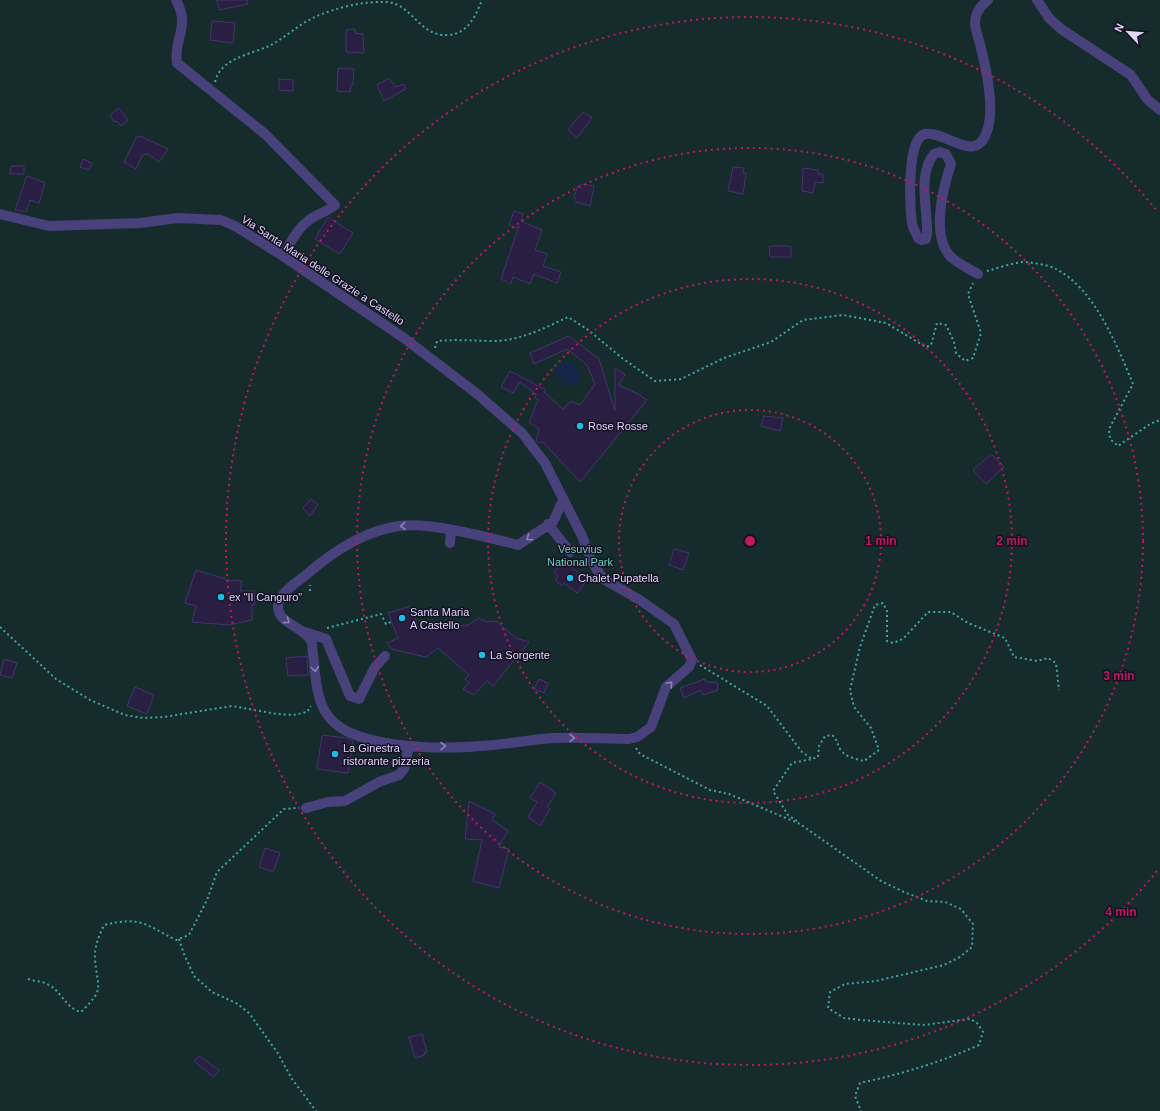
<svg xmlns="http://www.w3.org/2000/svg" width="1160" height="1111" viewBox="0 0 1160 1111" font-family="Helvetica,sans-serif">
	<rect width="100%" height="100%" fill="#151123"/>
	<!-- green -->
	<path fill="#152b2c" d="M0,0H1160V1111H0Z"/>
	<!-- water -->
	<path fill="#162648" d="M569,360L577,366L580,376L578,383L569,386L560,383L564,380L561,377L556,378L555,368L560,364Z"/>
	<!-- building -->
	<path fill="#291f42" stroke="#43346b" d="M217,0H247L248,4L219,10Z
		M212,21L235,23L233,43L210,40Z
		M355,29V33L363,34L364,53L346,52V30Z
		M338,68L354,69L353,85H351L350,92L337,91Z
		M389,78L395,87L404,84L406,89L384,101L377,85Z
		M279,79L293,80V91L279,90Z
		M119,108L128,120L121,126L117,121L114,122L110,115Z
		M583,112L592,118L577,138L569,131V128Z
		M137,136L140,137V136L168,149L159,162L146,153V155L143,154L136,169L124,162Z
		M83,159L92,163L89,170L80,167Z
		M11,166H24V174H10Z
		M733,167L744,168L743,173H746L743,194L728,191Z
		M803,168L818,170V174H823V183L815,182L813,193L802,191Z
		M27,176L45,183L39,203L30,200L26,212L15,210Z
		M582,184L594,186L590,206L576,202V199L574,198L578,185H582Z
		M514,211L523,214L521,221L542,230L535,250L547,254L543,266L561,272L557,283L534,274L530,284L513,277L511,284L501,279L519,226L518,228L509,225Z
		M328,217L353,233L340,254L315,239Z
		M769,246H791V257H770Z
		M569,336L599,359L615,411V368L625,375L618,385L638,394L647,400L580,482L543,442L538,443L536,441L539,429L529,422L538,400L535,398L536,394L520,382L513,393L501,387L510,371L546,390L544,392L563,409L571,401L580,405L595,384L587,365L567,349L534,364L530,353Z
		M764,416L783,418L780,431L761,426Z
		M991,454L1004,467L986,484L973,470Z
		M311,499L318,505L310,516L303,508Z
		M674,549L689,553L683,570L669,565Z
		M563,560L586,579V582L577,593L564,583L562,586L555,580L558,576L554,572Z
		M196,570L232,581L233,580L242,581L240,591H254L255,605L252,604V620L229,625L192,622L196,606L185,603Z
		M411,606L419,630L443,626L452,620L459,626L468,625L479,618L487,622L496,621L516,638L529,642L493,686L487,681L474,695L463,689L469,682L465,679L469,675L438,648L426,657L391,649L387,643L398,638L388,613Z
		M307,656L308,675L288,676L286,658Z
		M4,659L17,663L12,678L0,675Z
		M539,679L548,683L544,693L534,689Z
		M705,679L706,682H717L718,690L703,695L701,690L684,698L680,688Z
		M135,687L154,695L147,714L127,706Z
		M322,735L347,738L353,741L348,773L317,769Z
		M540,782L556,793L547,807L550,809L540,826L528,817L537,802L530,798Z
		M469,801L495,814L492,820L508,831L499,847L509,849L499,888L473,881L482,840L465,839Z
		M265,848L280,853L273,872L259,867Z
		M422,1034L427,1052L424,1053L425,1055L415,1058L409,1037Z
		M199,1056L219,1070L214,1077L194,1061Z"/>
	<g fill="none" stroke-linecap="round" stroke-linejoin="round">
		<!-- path -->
		<path stroke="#3da7a9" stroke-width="2" stroke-dasharray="2 3" stroke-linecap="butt" d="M215,82C221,57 251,55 271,45C286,37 299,24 315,17C335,8 363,1 386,2C412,3 419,37 448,35C468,34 476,15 482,0
			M987,271C999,268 1014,262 1026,262C1034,263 1049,265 1056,269C1095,289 1117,346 1133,384L1109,429L1110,439L1118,446L1150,424L1160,420
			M435,348L437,341C457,339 474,341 494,341C519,341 545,328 568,317L587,329L622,358L655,381L681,379L724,358L771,342L803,320L843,315L886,323L926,347L931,345L937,323L946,325L954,342L956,353L965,361L973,358L981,333L968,294L973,283
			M310,591V585
			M0,627L56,679L90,700L125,715L144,718L164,717L232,706L277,714L293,715L307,712L311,706
			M327,628L381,614L386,624L391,622
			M700,665L767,706L802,752L812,759L818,757L819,746L825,736L832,735C837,739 837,743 840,749C845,757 856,759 864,761L879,750L871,728L854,707L850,690L860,647L875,605L883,603L887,611V641L893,643L903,639L928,612H951L968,623L1005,638L1014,657L1037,661L1048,658L1056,663L1059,690
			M636,748L640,754L710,790L729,794L800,824L881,881L904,892L927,901L945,902L961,909L973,924L972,947L960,957L944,965L876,981L845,984L830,992L828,1008L844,1018L861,1020L923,1025L970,1019L977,1023L983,1032L979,1045C941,1062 902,1074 860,1083L855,1096L861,1111
			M797,821L788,815L773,791L792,763L812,759
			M179,939L184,954L194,976L212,992L236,1003L249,1013L277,1052L292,1079L316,1111
			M28,979C34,981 41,981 47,984C61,990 65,1008 81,1012C106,988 97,988 95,959C94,947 99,936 104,925C141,916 144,924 176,940L189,935L207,900L217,872L284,809L297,808"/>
		<!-- minor -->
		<path stroke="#48417c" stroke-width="10" d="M176,0C191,28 173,38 177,63L265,134L335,205C328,211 320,213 312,218C298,227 291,241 283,256
			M1037,0L1049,18L1061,29L1131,75L1147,99L1160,110
			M0,214L49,226L140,223L178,218L221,220L235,226L283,256L404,338L476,393L522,433L545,463L582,536L592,562L603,579L640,600L674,624L692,660L689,667L666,687L651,727L637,737L629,739C604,739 579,737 554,738C534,739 514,743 494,745C452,749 393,750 353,734C316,719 317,689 313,654C312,650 313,644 311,641C304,626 277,624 278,606C279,593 296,583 306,575C332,552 364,531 399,526C430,522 487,537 518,545L553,522L563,500
			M978,274C969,269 957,263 950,256C931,235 943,188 951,164L946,154L940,152L934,154C917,175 928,208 927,234L926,239L922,240L918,238C916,233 913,228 912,224C910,208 906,138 925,134C945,130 974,164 986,134C996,110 986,68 980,44C978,37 975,29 975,23C975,13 980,6 988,0
			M548,524L570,552
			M450,543L451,531
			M305,632L326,639L350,696L359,699L375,667L385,656
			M306,808L328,802L345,801L379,782L399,775L404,769L407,760V753L411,746"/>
	</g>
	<!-- one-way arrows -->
	<defs><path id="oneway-chevron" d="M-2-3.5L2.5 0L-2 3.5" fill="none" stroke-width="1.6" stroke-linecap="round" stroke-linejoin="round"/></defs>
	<g stroke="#8c84b5">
		<use href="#oneway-chevron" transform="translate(403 526) rotate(176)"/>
		<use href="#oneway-chevron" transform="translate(529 538) rotate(146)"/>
		<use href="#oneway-chevron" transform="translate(287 621) rotate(36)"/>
		<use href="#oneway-chevron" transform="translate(315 669) rotate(83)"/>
		<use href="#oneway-chevron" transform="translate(670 684) rotate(-46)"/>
		<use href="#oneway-chevron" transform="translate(572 738) rotate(1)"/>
		<use href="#oneway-chevron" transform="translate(443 746) rotate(-1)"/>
	</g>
	<!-- distance rings -->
	<g fill="none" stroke="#c2185b" stroke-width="2" stroke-dasharray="2 4">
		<circle cx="750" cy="541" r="131"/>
		<circle cx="750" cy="541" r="262"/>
		<circle cx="750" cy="541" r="393"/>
		<path d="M1157 871A524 524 0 1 1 1157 211"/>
	</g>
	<!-- markers -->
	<g fill="#1ac0e3" stroke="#151123" stroke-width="1.5">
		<circle cx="580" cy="426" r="4"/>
		<circle cx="570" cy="578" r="4"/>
		<circle cx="221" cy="597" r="4"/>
		<circle cx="402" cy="618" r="4"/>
		<circle cx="482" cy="655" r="4"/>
		<circle cx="335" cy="754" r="4"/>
	</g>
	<g text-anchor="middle" stroke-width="3" stroke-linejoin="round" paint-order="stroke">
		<!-- street labels -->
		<g font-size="11" fill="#ded7fa" stroke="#151123">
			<text transform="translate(323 270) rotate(33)" y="4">Via Santa Maria delle Grazie a Castello</text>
		</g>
		<!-- poi labels -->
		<g font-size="11" fill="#ded7fa" stroke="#151123" text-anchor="start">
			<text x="588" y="430">Rose Rosse</text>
			<text x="578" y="582">Chalet Pupatella</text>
			<text x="229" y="601">ex "Il Canguro"</text>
			<text x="410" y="616">Santa Maria<tspan x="410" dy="13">A Castello</tspan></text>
			<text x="490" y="659">La Sorgente</text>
			<text x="343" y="752">La Ginestra<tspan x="343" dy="13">ristorante pizzeria</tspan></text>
		</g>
		<!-- park labels -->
		<g font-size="11" fill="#6bd2c0" stroke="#151123">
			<text x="580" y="553">Vesuvius<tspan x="580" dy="13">National Park</tspan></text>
		</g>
	</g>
	<circle cx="750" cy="541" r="6" fill="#c2185b" stroke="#151123" stroke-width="2"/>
	<g font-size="12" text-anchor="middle" font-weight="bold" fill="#c2185b" stroke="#151123" stroke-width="3" stroke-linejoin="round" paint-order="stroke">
		<text x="881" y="545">1 min</text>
		<text x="1012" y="545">2 min</text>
		<text x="1119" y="680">3 min</text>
		<text x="1121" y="916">4 min</text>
	</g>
	<!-- north arrow -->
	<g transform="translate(1128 32) rotate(296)" stroke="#151123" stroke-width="3" paint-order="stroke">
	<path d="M0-3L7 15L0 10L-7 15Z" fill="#ded7fa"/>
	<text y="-6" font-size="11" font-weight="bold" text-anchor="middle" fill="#ded7fa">N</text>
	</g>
</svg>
